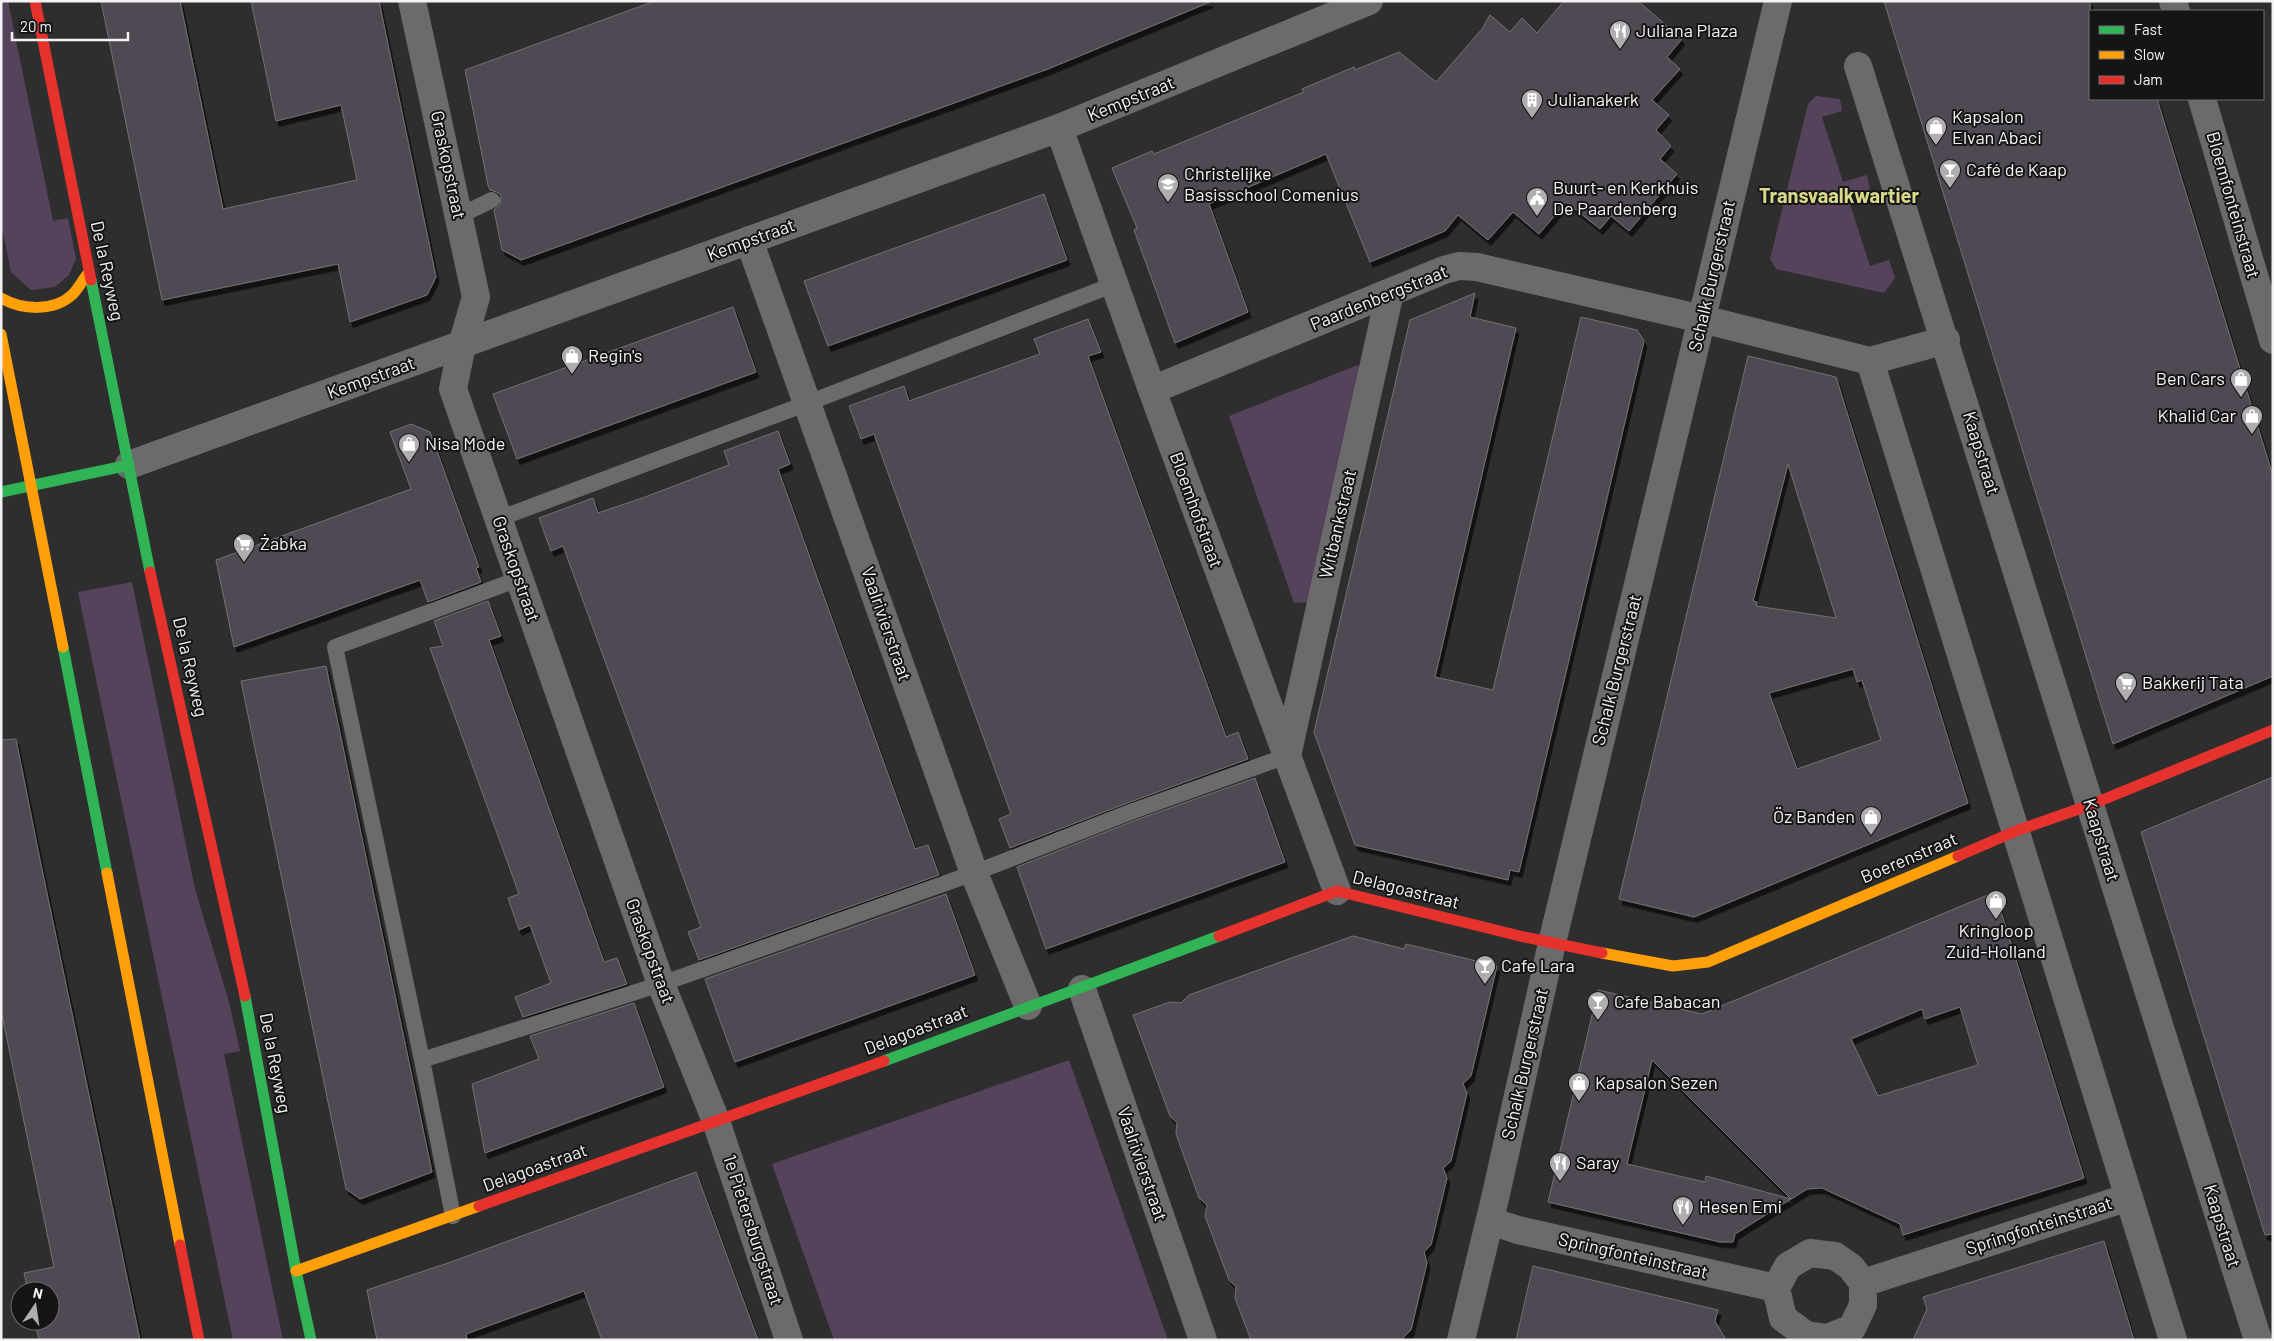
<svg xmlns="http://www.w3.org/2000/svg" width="2274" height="1341" viewBox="0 0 2274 1341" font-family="Barlow,sans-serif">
	<defs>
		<filter id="shadow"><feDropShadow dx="3" dy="5.5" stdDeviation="0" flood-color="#0009"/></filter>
	</defs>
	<rect width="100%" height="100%" fill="#2e2e2e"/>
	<!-- green -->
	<path fill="#56435b" d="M1,1H8L53,221L68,218L76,259L69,275L55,287L31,290L11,272L1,223Z
		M1816,96L1840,99L1842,111L1822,117L1843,182L1867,175L1871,194L1849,201L1870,266L1889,260L1895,278L1884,293L1776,269L1770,259L1808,104Z
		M1358,365L1362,374L1309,602L1294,603L1229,416Z
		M132,582L195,889L229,1002L240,1051L224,1054L283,1340H233L78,592Z
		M1069,1060L1168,1340H834L772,1164Z"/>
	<!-- building -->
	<path fill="#504952" stroke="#727272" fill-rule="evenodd" filter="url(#shadow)" d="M101,1H180L223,209L357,180L341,105L276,121L251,1H379L436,277L427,295L350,322L338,264L162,300Z
		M655,1H1210V2L1048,69L521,260L502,250L494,210L500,205L501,196L497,192L490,190L488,185L465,70Z
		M1564,1H1638L1682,39L1667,57L1680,69L1652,100L1669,115L1656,130L1671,146L1660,159L1677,174L1629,231L1611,216L1600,229L1566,202L1539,234L1513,212L1488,240L1458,215L1445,231L1370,262L1326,154L1209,204L1248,312L1175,343L1134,230L1137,228L1112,168L1152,151L1154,154L1304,92L1302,89L1354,67L1355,70L1399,52L1436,82L1482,29L1490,15L1510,32L1522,18L1537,33Z
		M1884,1H2090V99H2157L2273,476V676L2113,744Z
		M1044,194L1067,260L828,346L804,281Z
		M1475,293L1470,317L1516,328L1435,677L1493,690L1581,317L1637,330L1644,341L1519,872L1510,870L1508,880L1355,845L1314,732L1410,320Z
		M733,307L756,372L517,459L493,394Z
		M1088,319L1101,352L1088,356L1226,737L1238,732L1248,759L1130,802L1010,848L999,819L1011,814L874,434L861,439L849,406L904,386L909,401L1040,354L1034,339Z
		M1748,356L1836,377L1968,803L1694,917L1619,899ZM1788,464L1836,618L1756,606L1757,602L1753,601ZM1853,669L1857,682L1862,680L1881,740L1797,769L1769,693Z
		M411,424L430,432L479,567L476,568L481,582L428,602L420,580L234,647L216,560L411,489L390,432Z
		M778,431L790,464L778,469L915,849L928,845L939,875L699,960L688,932L701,927L650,784L563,546L551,551L539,518L593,498L598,513L645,497L729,465L724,451Z
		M488,601L501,636L489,640L604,962L617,958L627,984L523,1017L515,997L551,983L530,925L519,930L508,898L519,894L430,648L443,646L434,621Z
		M326,666L432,1172L360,1199L346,1189L241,681Z
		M16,739L38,850L140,1340H39L35,1321H50V1291H28L24,1273L54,1267L1,1010V740Z
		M2273,777V1234L2265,1235L2141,832Z
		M1255,778L1285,862L1046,949L1017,867L1136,820Z
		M1995,892L2084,1178L1903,1235L1900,1224L1822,1188L1807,1189L1791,1199L1652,1060L1627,1164L1705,1182L1706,1176L1791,1199L1735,1234L1733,1242H1720L1548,1202L1598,990L1702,1014ZM1960,1007L1978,1065L1878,1096L1851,1039L1922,1009L1925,1019Z
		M946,894L975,975L735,1062L705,979Z
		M1353,936L1404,949L1406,944L1497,966L1471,1076L1463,1084L1467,1093L1451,1161L1443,1168L1447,1178L1431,1245L1424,1252L1427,1263L1411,1330L1401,1340H1251L1235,1298L1236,1287L1229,1280L1205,1216L1207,1205L1199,1198L1176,1134L1177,1123L1170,1116L1133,1015L1170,1002L1181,1003L1189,995Z
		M634,1003L664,1087L485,1153L472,1084L539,1059L530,1036Z
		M696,1172L758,1340H602L584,1291L466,1334L467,1340H377L367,1290L451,1262Z
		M2104,1241L2134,1340H1913L1927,1309L1923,1297Z
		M1533,1266L1718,1310L1715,1321L1726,1340H1516Z"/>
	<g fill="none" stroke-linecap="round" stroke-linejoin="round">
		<!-- lane -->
		<path stroke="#6c6b6c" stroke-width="16" d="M459,216L492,200
			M498,519L808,403L1115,284
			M422,1060L661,984L974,873L1133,811L1287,756
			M453,1216L422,1060L335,647L519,579"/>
		<!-- street -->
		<path stroke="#6c6b6c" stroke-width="28" d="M412,1L476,297L462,345L453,389L661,984L716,1121L789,1340
			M2173,1L2176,11
			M1858,66L2258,1340
			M2202,99L2273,340
			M1059,128L1152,390L1337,891
			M749,240L974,873L1028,1006
			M1870,361L2173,1340
			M1152,390L1444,270L1459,266L1477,267L1702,319L1870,361L1946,340
			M129,465L1059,128L1369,1
			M1287,756L1390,292
			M1082,989L1203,1340
			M1490,1221L1518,1230L1776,1288
			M1810,1253L1835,1256L1851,1267L1863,1283V1305L1852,1328L1828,1338L1806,1335L1783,1318L1776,1288L1788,1266Z
			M1863,1283L2129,1197
			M1461,1340L1496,1194L1552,943L1778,1"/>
		<!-- fast -->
		<path stroke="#30b455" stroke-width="11" d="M91,280L150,572
			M1,492L129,465
			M63,647L107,873
			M245,996L296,1271L311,1340
			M884,1061L1219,936"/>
		<!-- slow -->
		<path stroke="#ff9f0a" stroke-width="11" d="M1,298C22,310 53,312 72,295C79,288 83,279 89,272
			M1,334L63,647
			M107,873L180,1245
			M1602,953L1673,966L1708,962L1958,856
			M296,1271L479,1206"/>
		<!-- jam -->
		<path stroke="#e5322d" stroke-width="11" d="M35,1L91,280
			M150,572L245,996
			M1958,856L2016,831L2090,805L2273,730
			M1219,936L1337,891L1524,937L1602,953
			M479,1206L884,1061
			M180,1245L199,1340"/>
	</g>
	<!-- icons -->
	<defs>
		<g id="restaurant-pin" transform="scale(1.125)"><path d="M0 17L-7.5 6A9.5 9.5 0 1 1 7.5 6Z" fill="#afadaf" stroke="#161516"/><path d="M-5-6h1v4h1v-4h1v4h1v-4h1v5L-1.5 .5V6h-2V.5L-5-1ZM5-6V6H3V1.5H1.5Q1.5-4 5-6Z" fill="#fff"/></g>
		<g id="building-pin" transform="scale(1.125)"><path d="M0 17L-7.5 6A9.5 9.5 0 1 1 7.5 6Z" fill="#afadaf" stroke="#161516"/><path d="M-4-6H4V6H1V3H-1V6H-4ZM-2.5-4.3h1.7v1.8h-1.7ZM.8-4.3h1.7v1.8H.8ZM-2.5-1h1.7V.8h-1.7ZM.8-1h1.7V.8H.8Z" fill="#fff"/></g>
		<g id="shop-pin" transform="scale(1.125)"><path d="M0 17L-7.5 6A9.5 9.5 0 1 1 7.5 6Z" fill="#afadaf" stroke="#161516"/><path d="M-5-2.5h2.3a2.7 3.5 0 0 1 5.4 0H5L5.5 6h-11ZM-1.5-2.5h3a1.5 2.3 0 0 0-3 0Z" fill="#fff"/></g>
		<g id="bar-pin" transform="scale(1.125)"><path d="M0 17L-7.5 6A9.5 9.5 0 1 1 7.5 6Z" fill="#afadaf" stroke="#161516"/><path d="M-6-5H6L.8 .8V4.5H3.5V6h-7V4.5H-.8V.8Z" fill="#fff"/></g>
		<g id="school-pin" transform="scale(1.125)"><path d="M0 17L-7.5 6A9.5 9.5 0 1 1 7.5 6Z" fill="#afadaf" stroke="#161516"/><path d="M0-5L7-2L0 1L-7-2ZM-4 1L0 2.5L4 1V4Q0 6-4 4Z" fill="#fff"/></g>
		<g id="civic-pin" transform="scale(1.125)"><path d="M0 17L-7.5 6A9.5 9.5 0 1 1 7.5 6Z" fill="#afadaf" stroke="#161516"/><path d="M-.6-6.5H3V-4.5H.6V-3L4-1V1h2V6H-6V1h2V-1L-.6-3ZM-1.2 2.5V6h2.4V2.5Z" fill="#fff"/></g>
		<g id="supermarket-pin" transform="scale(1.125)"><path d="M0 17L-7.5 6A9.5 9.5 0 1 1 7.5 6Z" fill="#afadaf" stroke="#161516"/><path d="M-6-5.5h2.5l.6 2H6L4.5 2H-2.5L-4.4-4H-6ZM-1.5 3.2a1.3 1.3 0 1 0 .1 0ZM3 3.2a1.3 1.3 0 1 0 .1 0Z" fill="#fff"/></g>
	</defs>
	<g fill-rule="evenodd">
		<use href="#restaurant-pin" x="1620" y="31"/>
		<use href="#building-pin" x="1532" y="100"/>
		<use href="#shop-pin" x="1936" y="127"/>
		<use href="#bar-pin" x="1950" y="170"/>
		<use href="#school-pin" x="1168" y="184"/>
		<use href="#civic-pin" x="1537" y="198"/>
		<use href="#shop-pin" x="572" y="356"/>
		<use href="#shop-pin" x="2241" y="379"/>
		<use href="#shop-pin" x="2252" y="416"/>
		<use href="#shop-pin" x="409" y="444"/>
		<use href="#supermarket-pin" x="244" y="544"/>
		<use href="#supermarket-pin" x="2126" y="683"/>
		<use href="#shop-pin" x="1871" y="817"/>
		<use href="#shop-pin" x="1996" y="901"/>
		<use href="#bar-pin" x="1485" y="966"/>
		<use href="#bar-pin" x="1598" y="1002"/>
		<use href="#shop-pin" x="1579" y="1083"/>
		<use href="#restaurant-pin" x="1560" y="1163"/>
		<use href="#restaurant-pin" x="1683" y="1207"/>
	</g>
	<g text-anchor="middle" stroke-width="4" stroke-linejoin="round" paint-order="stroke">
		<!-- poi labels -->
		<g font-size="18" fill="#f4f2f4" stroke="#161516" text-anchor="start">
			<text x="1636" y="37">Juliana Plaza</text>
			<text x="1548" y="106">Julianakerk</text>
			<text x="1952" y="123">Kapsalon<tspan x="1952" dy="21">Elvan Abaci</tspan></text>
			<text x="1966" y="176">Café de Kaap</text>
			<text x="1184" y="180">Christelijke<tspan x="1184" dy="21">Basisschool Comenius</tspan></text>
			<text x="1553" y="194">Buurt- en Kerkhuis<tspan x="1553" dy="21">De Paardenberg</tspan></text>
			<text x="588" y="362">Regin's</text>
			<text x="2225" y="385" text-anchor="end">Ben Cars</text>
			<text x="2236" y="422" text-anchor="end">Khalid Car</text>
			<text x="425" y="450">Nisa Mode</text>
			<text x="260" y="550">Żabka</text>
			<text x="2142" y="689">Bakkerij Tata</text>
			<text x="1855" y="823" text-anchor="end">Öz Banden</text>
			<text x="1996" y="937" text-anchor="middle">Kringloop<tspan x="1996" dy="21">Zuid-Holland</tspan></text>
			<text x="1501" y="972">Cafe Lara</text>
			<text x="1614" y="1008">Cafe Babacan</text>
			<text x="1595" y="1089">Kapsalon Sezen</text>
			<text x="1576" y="1169">Saray</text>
			<text x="1699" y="1213">Hesen Emi</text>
		</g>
		<!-- street labels -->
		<g font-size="18" fill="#f4f2f4" stroke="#161516">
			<text transform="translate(1131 99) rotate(-22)" y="6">Kempstraat</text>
			<text transform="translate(448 165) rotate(78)" y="6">Graskopstraat</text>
			<text transform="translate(2233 205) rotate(74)" y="6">Bloemfonteinstraat</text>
			<text transform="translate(751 240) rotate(-20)" y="6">Kempstraat</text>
			<text transform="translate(107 271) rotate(78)" y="6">De la Reyweg</text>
			<text transform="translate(1712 276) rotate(-77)" y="6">Schalk Burgerstraat</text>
			<text transform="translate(1379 298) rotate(-22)" y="6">Paardenbergstraat</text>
			<text transform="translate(371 378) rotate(-20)" y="6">Kempstraat</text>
			<text transform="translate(1981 453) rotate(73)" y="6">Kaapstraat</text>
			<text transform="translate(1196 510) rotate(70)" y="6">Bloemhofstraat</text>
			<text transform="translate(1338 524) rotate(-77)" y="6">Witbankstraat</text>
			<text transform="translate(516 569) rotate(71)" y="6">Graskopstraat</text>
			<text transform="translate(886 624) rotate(71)" y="6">Vaalrivierstraat</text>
			<text transform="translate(190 667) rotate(77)" y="6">De la Reyweg</text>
			<text transform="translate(1617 670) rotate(-76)" y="6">Schalk Burgerstraat</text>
			<text transform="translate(2101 840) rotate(73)" y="6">Kaapstraat</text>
			<text transform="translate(1909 858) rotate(-23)" y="6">Boerenstraat</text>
			<text transform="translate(1406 890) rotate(14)" y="6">Delagoastraat</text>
			<text transform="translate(650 951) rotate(70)" y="6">Graskopstraat</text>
			<text transform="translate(916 1030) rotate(-21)" y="6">Delagoastraat</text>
			<text transform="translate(275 1063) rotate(79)" y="6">De la Reyweg</text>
			<text transform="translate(1525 1064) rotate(-77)" y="6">Schalk Burgerstraat</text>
			<text transform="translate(1142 1164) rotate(71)" y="6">Vaalrivierstraat</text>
			<text transform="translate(535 1168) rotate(-20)" y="6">Delagoastraat</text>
			<text transform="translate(2039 1226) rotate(-18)" y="6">Springfonteinstraat</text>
			<text transform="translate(2222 1226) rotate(73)" y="6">Kaapstraat</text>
			<text transform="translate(753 1230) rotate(72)" y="6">1e Pietersburgstraat</text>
			<text transform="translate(1633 1256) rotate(13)" y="6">Springfonteinstraat</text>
		</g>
		<!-- quarter labels -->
		<g font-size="20" font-weight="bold" fill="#d8d98a" stroke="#161516">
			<text x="1839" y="203">Transvaalkwartier</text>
		</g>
	</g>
	<!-- border -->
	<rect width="2274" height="1341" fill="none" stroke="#f4f2f4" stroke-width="5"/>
	<!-- legend -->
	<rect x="2089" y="10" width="175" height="90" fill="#161516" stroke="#6f6d6f"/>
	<rect x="2099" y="26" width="25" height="8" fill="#30b455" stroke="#6f6d6f"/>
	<text x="2134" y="35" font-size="15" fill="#f4f2f4">Fast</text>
	<rect x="2099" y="51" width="25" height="8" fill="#ff9f0a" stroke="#6f6d6f"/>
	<text x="2134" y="60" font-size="15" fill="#f4f2f4">Slow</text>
	<rect x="2099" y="76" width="25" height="8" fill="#e5322d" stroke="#6f6d6f"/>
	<text x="2134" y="85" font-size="15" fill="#f4f2f4">Jam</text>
	<!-- north arrow -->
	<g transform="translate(35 1306) rotate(13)"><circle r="24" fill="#161516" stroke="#6f6d6f"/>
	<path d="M0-4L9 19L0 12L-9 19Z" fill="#afadaf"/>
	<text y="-8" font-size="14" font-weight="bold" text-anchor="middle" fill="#f4f2f4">N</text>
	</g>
	<!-- scale -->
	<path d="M12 32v8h116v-8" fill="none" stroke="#f4f2f4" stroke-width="2.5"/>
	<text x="20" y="32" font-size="15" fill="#f4f2f4" stroke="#161516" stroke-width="4" paint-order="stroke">20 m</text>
</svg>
